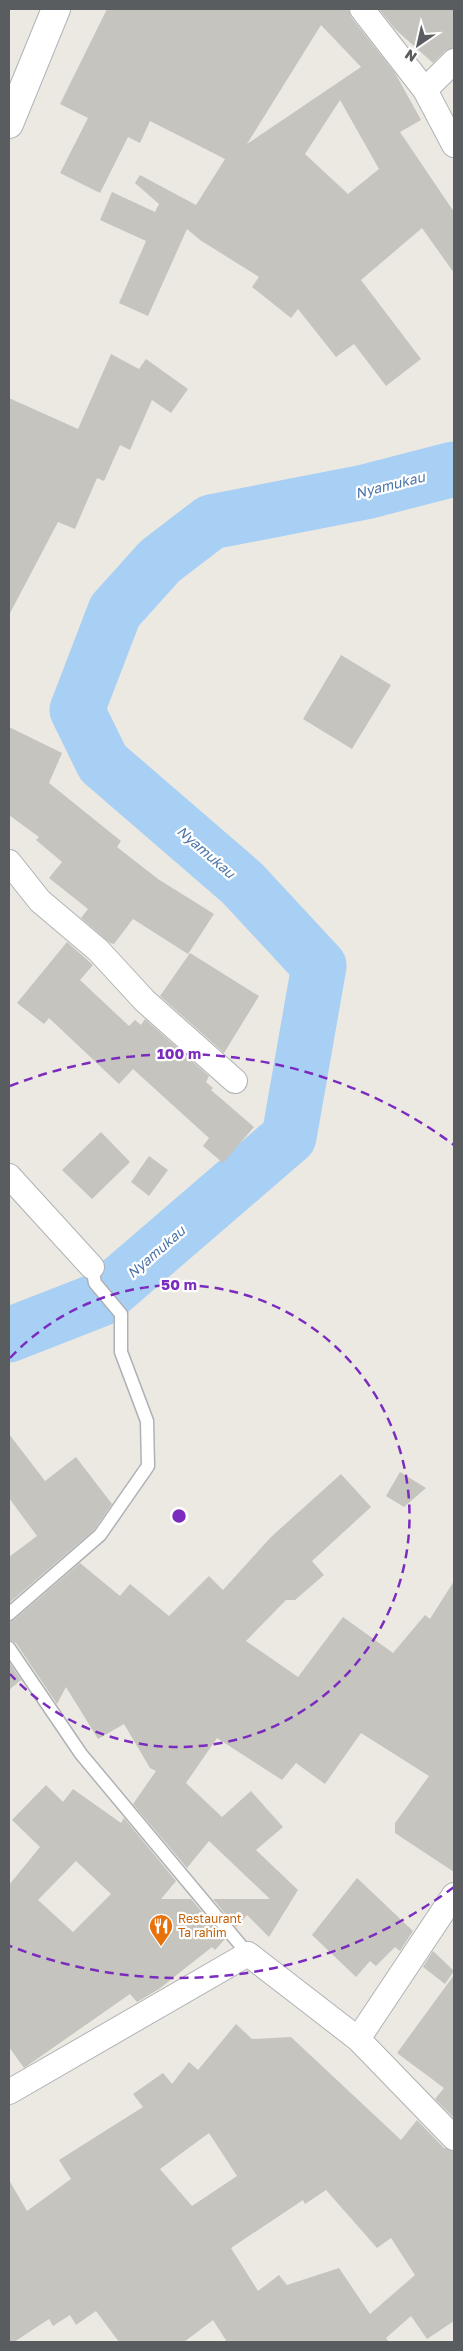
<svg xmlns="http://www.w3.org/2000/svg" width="463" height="2351" viewBox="0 0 463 2351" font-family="'Golos Text',sans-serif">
	<rect width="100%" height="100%" fill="#ebe9e2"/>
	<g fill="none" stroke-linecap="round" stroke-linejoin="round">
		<!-- river -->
		<path stroke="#a8cff4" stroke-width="55" d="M9,1335L101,1299L289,1137L319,966L242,883L103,763L77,710L115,611L160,561L211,522L365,492L454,469"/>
	</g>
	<!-- building -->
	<path fill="#c6c4be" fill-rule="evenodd" d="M107,9H349L351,17L395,73L421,120L400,132L454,212V273L422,228L361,280L421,359L386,386L354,344L336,357L298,309L291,318L252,287L259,277L200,240L187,229L148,316L119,303L146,241L100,220L112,192L155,212L159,204L135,183L140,175L196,205L225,159L150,121L140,143L128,137L100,193L60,173L88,118L60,104ZM321,25L361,67L247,144ZM340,100L379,169L348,194L305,154Z
		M379,9H454V48L445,51L433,63L395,29Z
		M111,354L139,369L146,359L188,389L171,413L152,400L130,450L120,445L104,481L97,478L75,529L58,522L9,615V398L78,429Z
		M341,655L391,685L352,749L303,719Z
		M9,727L62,753L49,783L121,841L117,847L158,879L214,914L188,954L133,919L114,944L110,943L81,918L88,909L49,878L62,862L36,840L39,837L9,815Z
		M67,942L93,965L80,980L129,1026L135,1020L141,1025L145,1019L209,1076L206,1082L213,1088L211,1090L254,1127L223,1163L203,1146L209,1138L133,1069L119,1084L49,1018L44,1024L17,1003Z
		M190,953L259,996L224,1053L160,996Z
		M101,1132L130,1162L92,1199L62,1170Z
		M149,1156L168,1170L149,1196L131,1182Z
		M9,1434L45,1481L76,1457L112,1504L94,1530L9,1603V1557L37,1536L9,1498Z
		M400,1472L426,1488L404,1507L386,1496Z
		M341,1474L371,1507L312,1561L324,1575L295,1600H286L246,1641L298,1677L343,1617L393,1653L425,1615L430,1619L454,1581V1872L395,1833V1823L429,1776L361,1733L325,1784L296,1763L282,1780L217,1738L186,1783L222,1817L251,1791L283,1827L256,1850L298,1890L269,1937L247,1915L236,1927L213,1899H270L209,1841L187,1868L133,1804L156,1771L150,1768L124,1724L98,1739L66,1687L57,1704L16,1643L9,1640V1622L14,1620L80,1563L120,1596L130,1584L169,1616L209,1576L223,1590L271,1537Z
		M9,1662L21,1680L9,1690Z
		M46,1785L63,1802L73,1789L121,1823L124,1818L176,1881L161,1899H191L225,1939L215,1950L212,1947L159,1989L137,2002L130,1994L24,2068L9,2047V1885L40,1847L12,1820ZM76,1861L111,1894L73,1932L38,1900Z
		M357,1878L413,1931L400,1951L395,1947L376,1966L370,1961L356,1977L312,1935Z
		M433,1951L454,1971L445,1984L423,1967Z
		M454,1975V2118L435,2099L444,2088L397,2053Z
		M236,2024L252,2039L291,2037L401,2140L417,2120L444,2148L454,2151V2321L427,2339L411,2316L386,2338L389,2342H227L213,2320L184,2342H119L96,2311L76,2325L70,2315L53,2326L49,2319L14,2342H9V2180L27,2211L71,2179L59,2160L143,2107L133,2094L163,2073L172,2084L189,2062L198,2070ZM209,2133L237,2176L192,2206L160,2169ZM326,2190L377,2248L391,2238L415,2275L370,2314L339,2268L287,2285L279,2275L258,2291L231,2248L303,2200L305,2204Z"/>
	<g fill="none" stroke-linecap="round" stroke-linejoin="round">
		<!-- lane casing -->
		<g stroke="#afb2b5" stroke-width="15">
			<path id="lane" d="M9,1614L100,1535L148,1466L147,1421L121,1352V1314L95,1283L92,1267
				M9,1648L81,1754L248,1954"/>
		</g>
		<!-- street casing -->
		<g stroke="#afb2b5" stroke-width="26">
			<path id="street" d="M362,9L425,90L454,145
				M425,90L454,61
				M9,862L40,901L98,950L145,1001L235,1081
				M9,1176L92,1267
				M358,2039L454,1895
				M9,2092L248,1954L358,2039L454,2138"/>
		</g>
		<!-- secondary casing -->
		<g stroke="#b1b3b7" stroke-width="30">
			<path id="secondary" d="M9,124L56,9"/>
		</g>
		<!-- lane -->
		<use href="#lane" stroke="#fff" stroke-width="12"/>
		<!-- street -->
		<use href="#street" stroke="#fff" stroke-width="24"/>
		<!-- secondary -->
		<use href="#secondary" stroke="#fff" stroke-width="28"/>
	</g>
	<!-- distance rings -->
	<g fill="none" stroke="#7b2cbf" stroke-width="2.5" stroke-dasharray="9 6">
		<path d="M10 1358A231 231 0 1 1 10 1674"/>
		<path d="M454 1887A462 462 0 0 1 10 1946M10 1086A462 462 0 0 1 454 1145"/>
	</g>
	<!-- icons -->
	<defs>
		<g id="restaurant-pin" transform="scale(1.25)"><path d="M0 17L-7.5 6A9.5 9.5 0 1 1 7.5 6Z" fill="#e8710a" stroke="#fff"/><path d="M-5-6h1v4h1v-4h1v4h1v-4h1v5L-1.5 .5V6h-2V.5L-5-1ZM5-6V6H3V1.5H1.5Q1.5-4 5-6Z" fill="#fff"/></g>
	</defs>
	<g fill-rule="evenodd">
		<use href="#restaurant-pin" x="161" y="1926"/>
	</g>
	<g text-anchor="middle" stroke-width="4.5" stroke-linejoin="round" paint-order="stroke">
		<!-- food labels -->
		<g font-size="12" fill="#c56008" stroke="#fff" text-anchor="start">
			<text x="178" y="1923">Restaurant<tspan x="178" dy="14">Ta rahim</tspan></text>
		</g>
		<!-- water labels -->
		<g font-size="14" font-style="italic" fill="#4c76ab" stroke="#fff">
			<text transform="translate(390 485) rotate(-14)" y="5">Nyamukau</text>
			<text transform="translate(206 852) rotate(41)" y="5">Nyamukau</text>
			<text transform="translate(156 1252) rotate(-41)" y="5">Nyamukau</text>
		</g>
	</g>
	<circle cx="179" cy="1516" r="8" fill="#7b2cbf" stroke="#fff" stroke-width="2.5"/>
	<g font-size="15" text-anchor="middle" font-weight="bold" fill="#7b2cbf" stroke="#fff" stroke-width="4.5" stroke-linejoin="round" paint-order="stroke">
		<text x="179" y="1059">100 m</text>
		<text x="179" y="1290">50 m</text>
	</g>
	<!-- border -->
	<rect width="463" height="2351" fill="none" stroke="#5a5d60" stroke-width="20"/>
	<!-- north arrow -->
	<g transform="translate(418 45) rotate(214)" stroke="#ffffff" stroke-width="4" paint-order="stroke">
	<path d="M0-4L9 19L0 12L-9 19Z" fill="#5a5d60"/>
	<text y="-8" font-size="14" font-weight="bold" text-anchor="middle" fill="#5a5d60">N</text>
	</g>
</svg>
